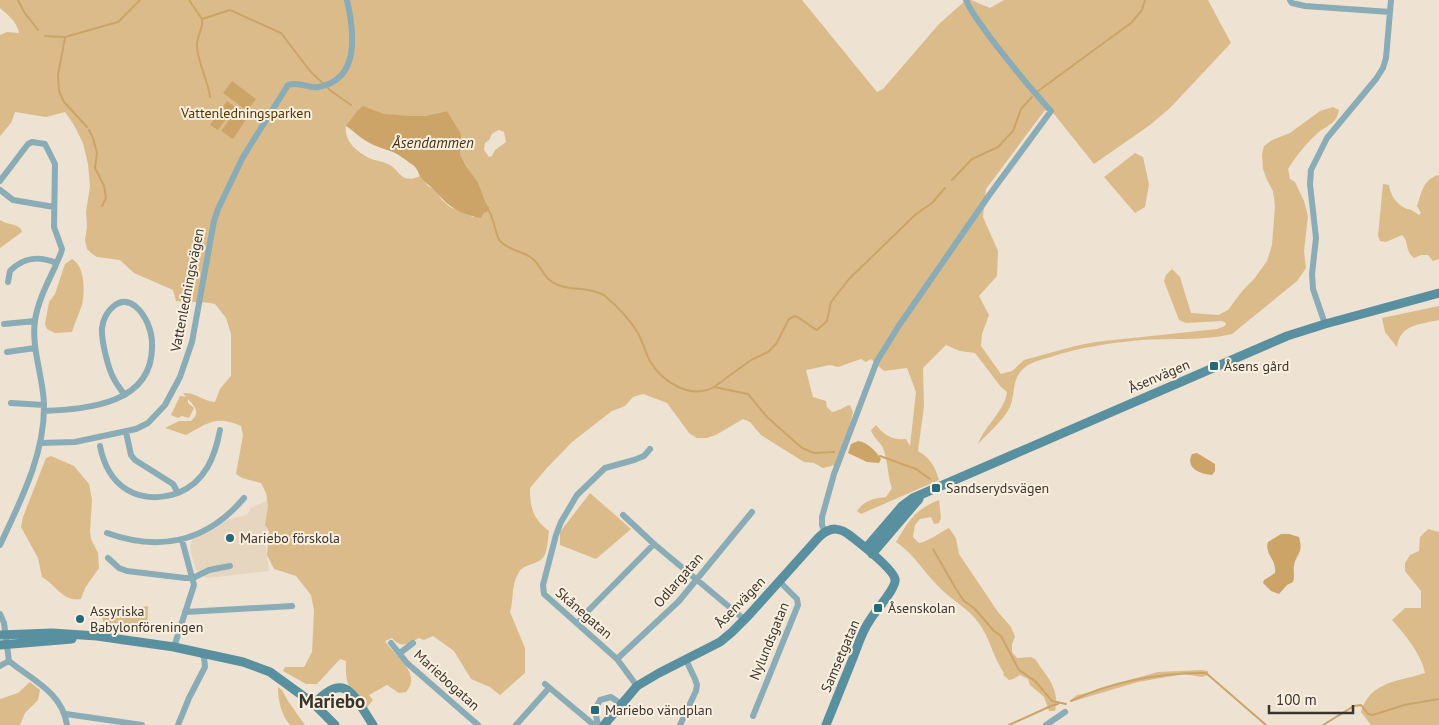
<svg xmlns="http://www.w3.org/2000/svg" width="1439" height="725" viewBox="0 0 1439 725" font-family="'PT Sans',sans-serif">
	<rect width="100%" height="100%" fill="#eee2d2"/>
	<!-- built -->
	<path fill="#e6d6bf" d="M270,499L265,541L269,571L207,578L196,570L190,550L192,539L208,533L229,519L247,515L251,508Z"/>
	<!-- green -->
	<path fill="#dcbb8a" fill-rule="evenodd" d="M0,0H802L877,92L883,89L939,24L966,0H971L990,8L1004,0H1208L1231,43L1170,108L1150,125L1094,164L1054,114L1045,110L986,189L983,217L998,251L997,276L979,296L989,315L982,334L981,346L1001,374L1012,371L1024,360L1075,346L1095,342L1217,329L1225,326L1226,323L1222,321L1186,323L1179,320L1164,281L1166,275L1172,269L1180,277L1191,313L1218,315L1228,310L1243,290L1254,279L1267,261L1272,245L1275,206L1273,191L1267,180L1263,169L1262,154L1264,146L1272,140L1290,133L1320,111L1333,107L1339,110C1336,124 1329,124 1319,132C1307,142 1296,156 1288,169L1290,179L1295,182L1304,201L1308,216L1304,251L1306,268L1297,281L1232,334C1203,341 1171,338 1141,340C1111,343 1080,347 1051,357C1040,360 1029,362 1021,371C1012,381 1015,395 1010,407C1003,421 988,433 978,444C985,425 1004,412 1007,392L1001,387L975,353L960,351L946,345L923,368L924,406L918,451C930,458 935,466 939,480L861,514L857,511C864,501 873,498 886,497L892,488C887,475 888,457 882,446C878,440 873,437 871,430L876,425C885,436 892,440 906,439L910,446L916,392L907,368L884,371L871,359L866,362L861,359L838,367L830,365L806,370L813,397L826,401L827,407L832,412C839,411 843,407 850,405L853,412L843,451L835,465L823,468L814,463L804,462L761,435L750,422L743,419L716,435L707,438H697L689,433L667,403L643,394L633,397L625,406L612,411L572,442L546,469L530,488C530,508 533,519 549,531C548,538 548,547 545,554C541,566 523,562 518,574C511,586 514,599 510,612L525,648V673L500,695L490,687L471,679L454,651L433,636L424,640L419,638C407,644 402,649 392,638L385,641C394,656 423,673 406,692L399,693L387,685L369,695L373,700L367,707C349,688 345,687 346,661L340,659L317,684H306L283,671L285,667H304L312,652L313,633L314,610L311,595L296,576L274,569L267,555L269,531L265,525L268,506L266,493L261,483L242,478L236,474L243,435L241,426C216,415 208,423 186,435L165,428L179,421H191C201,412 195,407 188,399V403L194,408L189,418L182,416L178,418L171,415L180,396L186,397L183,393C195,392 203,401 215,402L220,389L231,376V334L226,318L215,304C202,301 190,303 176,301L173,290L134,273L120,260L97,257L91,253L87,249L85,240L87,227L86,212L90,186L88,164L83,143L74,125L65,112L46,117L15,112L11,123L0,136V35L7,32L19,33C17,22 8,15 0,8ZM447,111L461,143L460,154L466,166L478,182L486,203L489,207L484,213L473,217L450,207L442,200L434,189L428,186L420,176C400,185 401,170 388,164C382,161 375,161 369,158C356,151 344,141 346,126L425,116ZM499,130L504,132L506,142L495,150L492,156L489,157L484,150L485,143L490,139C491,133 494,132 499,130Z
		M1135,153L1143,157L1149,184L1145,207L1135,213L1104,177Z
		M1439,175V259L1433,261L1428,255H1421L1414,258C1404,250 1410,243 1402,235L1386,242L1380,241L1378,236L1383,184L1389,185C1390,194 1396,204 1405,208C1409,210 1408,208 1413,211C1415,212 1417,214 1419,215L1421,213L1417,206C1422,192 1423,179 1439,175Z
		M0,220C7,225 15,223 21,229L22,232L0,248Z
		M72,259C85,266 85,292 82,305C79,314 75,322 72,332L55,333L47,329L45,324L49,302L55,294L65,264Z
		M1439,306V320C1421,324 1400,324 1397,347L1385,332L1382,318Z
		M51,456L74,466L89,484L92,500L90,531L91,539L98,553L99,568L85,588L81,599C63,602 56,585 42,577L38,558L21,527L23,517L46,458Z
		M590,493L631,529L596,559L560,545V532Z
		M939,500L941,518L939,523L934,524L931,517L920,519L915,525L913,537L919,543C928,542 940,532 949,528L956,538L959,554L998,612L1011,627L1015,637L1012,644V652L1017,658L1031,657L1035,659C1047,677 1060,688 1055,711H1049L1044,697L1030,685L1028,679L1020,675L1013,679L1009,680L1003,675L1004,673C993,658 990,637 978,622C968,608 950,599 938,586C923,571 914,554 896,542C909,520 916,509 939,500Z
		M1428,529L1439,532V725H1371L1361,712C1370,681 1398,682 1425,673C1421,653 1405,635 1392,620L1405,608H1421V591L1405,571V563L1410,555L1419,551L1420,537Z
		M148,606L147,632C134,629 99,634 102,613L106,612L115,616L116,611Z
		M1202,670L1208,671V675L1202,677L1184,674L1138,682L1074,701L1071,700L1077,695L1093,692L1095,690L1107,686L1158,672Z
		M30,682L40,690L38,700L25,713L20,725H0V699L18,693Z
		M278,687L282,690L288,701L305,725H290C281,714 278,701 278,687Z"/>
	<!-- water -->
	<path fill="#cca467" d="M232,81L256,99L247,111L223,93Z
		M227,101L235,107L218,130L210,125Z
		M363,106L384,114L410,116H425L447,111L461,134L460,154L466,166L478,182L486,203L489,207V211L484,213L481,218C459,214 449,207 435,191C431,186 425,183 421,178C418,173 418,169 413,165C407,161 400,155 393,152C385,149 376,147 368,142C360,138 354,131 346,126L357,111Z
		M237,109L248,117L233,139L221,131Z
		M858,441C867,442 876,451 881,459L879,463L867,462L848,453L851,444Z
		M1197,453L1215,464V471L1212,475C1200,474 1185,468 1192,454Z
		M1281,534H1289L1299,537C1304,554 1296,553 1294,566C1293,572 1295,577 1293,582L1287,585L1279,594L1271,591L1263,583L1264,580L1275,573C1277,559 1264,555 1268,542Z"/>
	<g fill="none" stroke-linecap="round" stroke-linejoin="round">
		<!-- stream -->
		<path stroke="#cca467" stroke-width="2" d="M18,0L24,12L38,30
			M189,0L202,19L230,10L281,33L310,71L331,91L351,105
			M202,19C204,28 196,37 197,46C198,64 208,80 210,97
			M45,36L65,37L118,22L140,0
			M65,38L58,75L59,91L64,102L87,127
			M1038,91L1131,23L1142,10L1145,0
			M89,130L93,138L97,153L95,168L104,186L106,198L102,206
			M952,180L972,159L998,147L1013,131L1021,109L1032,97
			M489,211C495,220 495,237 501,242C510,251 525,251 534,260C544,270 544,281 561,286C574,290 594,288 605,296C617,306 630,320 638,333C643,342 645,352 650,361C662,382 691,400 714,387L748,394L767,417L802,448L814,453L834,452
			M714,387L751,360L768,352L776,344L789,319L795,316C804,320 809,326 817,330L827,321L831,302L849,279L915,215L932,203L945,188
			M880,456L916,469L930,479
			M933,549L956,589L964,601L974,608L994,631L1001,636L1019,670L1035,681L1052,701L1066,704
			M1071,701C1110,682 1163,672 1206,673L1266,725
			M1009,725L1051,706L1058,704
			M1323,725L1354,706L1361,705L1368,714L1373,715L1404,705L1439,699"/>
		<!-- street -->
		<path stroke="#89acb7" stroke-width="6" d="M1290,0L1292,3L1305,6L1390,12
			M0,181L28,144L32,142L45,144L55,164L54,227L62,249C61,255 57,261 55,267C47,284 38,301 35,320C31,348 43,376 44,404C45,454 21,500 0,545
			M0,190L13,200L54,207
			M8,282L10,271C23,257 40,256 56,263
			M4,324L35,321
			M1325,324L1313,289L1312,274L1316,238L1310,184L1311,170L1327,138L1376,79L1383,68L1386,58L1391,0
			M7,352L35,348
			M11,403L44,405
			M44,411C88,409 154,404 152,344C152,331 146,315 135,306C119,294 104,312 102,328C101,339 108,369 114,379C117,385 121,390 125,395
			M40,443L75,442L136,429L148,423L165,405L180,377L192,342L214,221L218,209L243,157L288,85C300,81 308,89 318,87C361,80 354,31 347,0
			M100,446C108,487 138,506 178,493L173,484L135,460L131,455L126,432
			M178,493C205,482 215,457 220,430
			M623,515L654,544L745,620
			M825,532L822,525V517L834,474L877,361L898,327L990,194L1051,111C1029,87 1009,62 989,36C981,24 971,13 966,0
			M107,533C160,552 207,542 244,498
			M108,558L119,568L127,571L185,578H193L209,570L230,566
			M185,612L292,606
			M0,614L4,623L9,661C32,680 62,692 67,725
			M578,624L583,616L654,544
			M391,643L407,663L478,725
			M174,647L194,585L182,540
			M400,653L413,643
			M617,659L679,601L752,512
			M0,666L9,661
			M545,684L594,725
			M637,686L617,659L544,594L543,585L556,535L561,522L577,495L605,468L634,460L644,456L650,449
			M66,714L142,725
			M753,716L798,605L797,599L779,581
			M178,725L189,698L205,667L204,657L200,653
			M516,725L549,688
			M598,725L595,710L600,700L611,697L621,704
			M680,725L696,691L697,685L695,679L686,660
			M1046,725L1065,712"/>
		<!-- secondary -->
		<path stroke="#5990a0" stroke-width="9" d="M866,548L902,506L913,498L936,488L1287,336L1325,324L1439,293
			M872,554L919,499
			M0,635L52,633L97,636L174,647L243,662L270,672L314,704L335,725
			M0,645L72,639
			M314,704C346,669 354,697 373,725
			M604,725L637,686L659,673L720,642L732,632L748,616L819,537C831,526 840,527 852,537C861,544 893,569 895,579C897,588 875,611 870,620C862,631 858,645 853,658C844,680 835,703 826,725"/>
	</g>
	<!-- markers -->
	<g fill="#25697a" stroke="#fbf0df" stroke-width="2">
		<rect x="1209" y="361" width="10" height="10" rx="2.5"/>
		<rect x="931" y="483" width="10" height="10" rx="2.5"/>
		<circle cx="230" cy="538" r="5"/>
		<rect x="873" y="603" width="10" height="10" rx="2.5"/>
		<circle cx="80" cy="619" r="5"/>
		<rect x="590" y="705" width="10" height="10" rx="2.5"/>
	</g>
	<g text-anchor="middle" stroke-width="4" stroke-linejoin="round" paint-order="stroke">
		<!-- park labels -->
		<g font-size="14" fill="#513602" stroke="#fbf0df">
			<text x="246" y="118">Vattenledningsparken</text>
		</g>
		<!-- street labels -->
		<g font-size="14" fill="#39342e" stroke="#fbf0df">
			<text transform="translate(187 290) rotate(-79)" y="5">Vattenledningsvägen</text>
			<text transform="translate(1159 376) rotate(-23)" y="5">Åsenvägen</text>
			<text transform="translate(678 580) rotate(-49)" y="5">Odlargatan</text>
			<text transform="translate(740 602) rotate(-46)" y="5">Åsenvägen</text>
			<text transform="translate(584 613) rotate(41)" y="5">Skånegatan</text>
			<text transform="translate(769 641) rotate(-68)" y="5">Nylundsgatan</text>
			<text transform="translate(840 656) rotate(-67)" y="5">Samsetgatan</text>
			<text transform="translate(447 680) rotate(42)" y="5">Mariebogatan</text>
		</g>
		<!-- poi labels -->
		<g font-size="14" fill="#39342e" stroke="#fbf0df" text-anchor="start">
			<text x="1224" y="371">Åsens gård</text>
			<text x="946" y="493">Sandserydsvägen</text>
			<text x="240" y="543">Mariebo förskola</text>
			<text x="888" y="613">Åsenskolan</text>
			<text x="90" y="616">Assyriska<tspan x="90" dy="16">Babylonföreningen</tspan></text>
			<text x="605" y="715">Mariebo vändplan</text>
		</g>
		<!-- water labels -->
		<g font-size="15" font-style="italic" fill="#423015" stroke="#fbf0df">
			<text x="433" y="148">Åsendammen</text>
		</g>
		<!-- district labels -->
		<g font-size="19" font-weight="bold" fill="#39342e" stroke="#fbf0df">
			<text x="332" y="708">Mariebo</text>
		</g>
	</g>
	<!-- scale -->
	<path d="M1269 705v8h84v-8" fill="none" stroke="#39342e" stroke-width="2.5"/>
	<text x="1276" y="705" font-size="15" fill="#39342e" stroke="#fbf0df" stroke-width="4" paint-order="stroke">100 m</text>
</svg>
